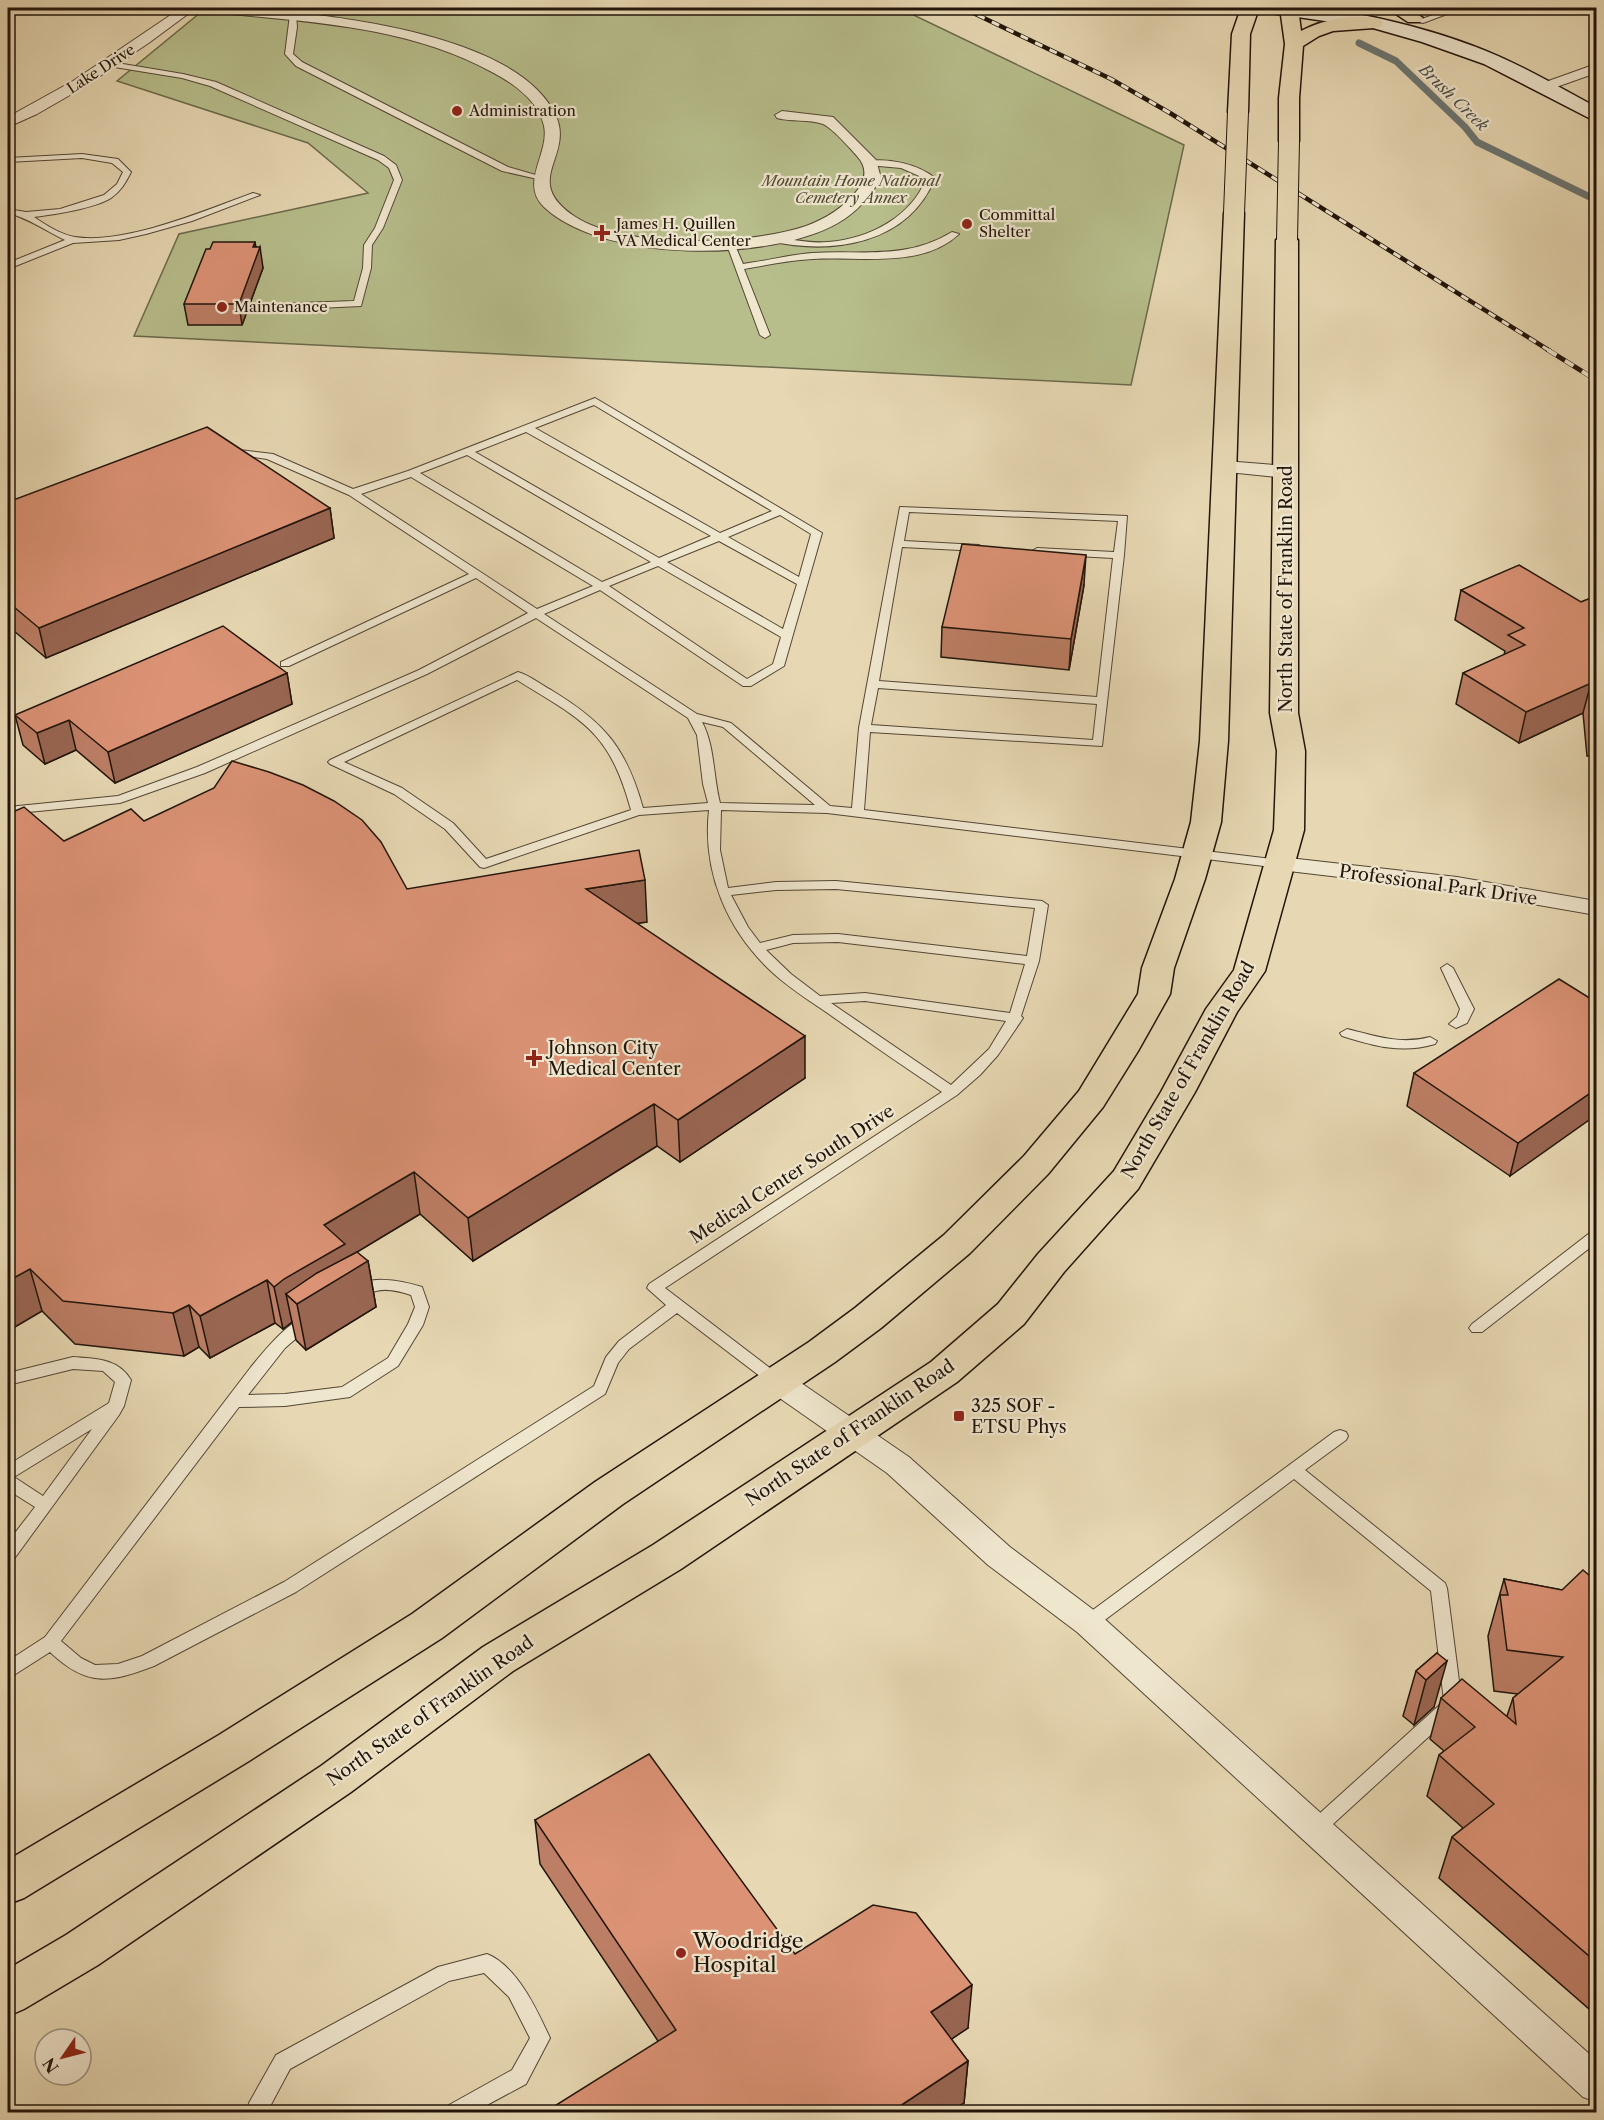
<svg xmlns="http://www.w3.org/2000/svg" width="1604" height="2120" viewBox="0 0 1604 2120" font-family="'Libre Caslon Text',serif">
	<rect width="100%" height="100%" fill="#e7d8b3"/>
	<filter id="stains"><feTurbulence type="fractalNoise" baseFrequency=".00333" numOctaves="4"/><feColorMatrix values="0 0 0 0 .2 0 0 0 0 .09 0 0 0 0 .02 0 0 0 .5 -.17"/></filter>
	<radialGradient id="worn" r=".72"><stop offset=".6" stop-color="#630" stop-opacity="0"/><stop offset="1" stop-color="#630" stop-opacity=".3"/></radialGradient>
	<!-- green -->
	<path fill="#b7be8c" stroke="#6c6a4c" stroke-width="1.5" d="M206,8H899L1184,145L1131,385L134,336L179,234L368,193L308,143L117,81Z"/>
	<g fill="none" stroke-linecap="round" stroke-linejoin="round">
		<!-- stream -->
		<path stroke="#6c7673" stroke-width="7" d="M1359,43L1396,61L1465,127L1477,142L1596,200"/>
		<!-- lane casing -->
		<g stroke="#534635" stroke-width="2">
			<path id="lane" d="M1453,8H1463L1423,23L1416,21Z
				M290,15H296L297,27L293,54L302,62L508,167L546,178L542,180L502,171L296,66L285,54Z
				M111,62L183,74L216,82L384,156L396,165L402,180L383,228L372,245L371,268L361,306L274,310L269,307L274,304L354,301L363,268L364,245L375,228L394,180L389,168L378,160L210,86L182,78L108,66L107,64Z
				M82,154L118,159L131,172C126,182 121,191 111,198C96,208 52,215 34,217C44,224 62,235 75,237C124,245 207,210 253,193L260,195L192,221L146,234L119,240L73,243L8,269V263L65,240C46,231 28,218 8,213V209L26,212L60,209L104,195L117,184L123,172L112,163L82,158L8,162V158Z
				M868,161C889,158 918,164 935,178C908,245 832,255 769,241L768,239L772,236C790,239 810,244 828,242C869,239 911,217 926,179L901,168L868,165Z
				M952,232L959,234C922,269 859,256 813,259C790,260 767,265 744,269L770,335L765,338L760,335L727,245L734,243L743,264C766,261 788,255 812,253C862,250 906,260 952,232Z
				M595,398L822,533L784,666L751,686H743L600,590L544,614L697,714L731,723L830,806L852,808L859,728L900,507L1127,516L1124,555L1102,746L870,732L864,810L1280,860L1286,864L1280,868L827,813L721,810L720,850L728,888L776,882L836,881L1042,901L1048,905L1039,961L1021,1016L1023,1018L998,1055L980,1075L957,1095L665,1288L783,1378L786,1382L783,1386L778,1388L773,1386L677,1313L629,1349L618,1363L605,1394L296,1592L154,1666C109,1683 87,1687 50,1652L14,1675L8,1677V1661L45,1637L251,1367C262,1354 294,1312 312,1318L315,1322L285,1348L248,1395L285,1394L342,1387L388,1358L408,1324L415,1307L411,1295C399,1291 387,1288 376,1291C367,1293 361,1300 352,1297L350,1293C363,1272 403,1281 422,1287L429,1307L423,1325L398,1366L350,1397L285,1406L239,1407L61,1641L81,1658L95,1665L118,1664L142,1656L284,1582L594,1386L606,1357L619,1341L666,1305L647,1288L649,1284L942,1092C906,1068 871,1044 836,1019C815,1004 793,991 773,973C727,931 702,872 709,810L639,815L484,868L480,867L445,829L394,794L330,764L328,762L330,760L518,672C529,675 540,684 551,690C604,722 626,747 643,808L708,803L703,784L697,735L688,718L536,618L427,674L205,773L120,803L8,814V807L118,796L197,767L419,670L528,613L476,578L289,666H281V662L469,574L349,495L267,459L224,452V448L273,454L353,489L408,471ZM594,405L772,511L720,533L535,428ZM526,432L711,536L659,558L475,452ZM467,455L651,562L602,582L420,473ZM411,477L593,586L537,609L361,494ZM909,512L1118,521L1114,552L1037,548L1032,551L1037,554L1113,558L1097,697L879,681L902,547L979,551L984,548L979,545L904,541ZM780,515L811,534L799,577L728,537ZM719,541L797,584L783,629L667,562ZM658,566L781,637L773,664L747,679L609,586ZM517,680C583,721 609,730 631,810L486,859L453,823L402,788L344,762ZM878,688L1097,704L1093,740L871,725ZM702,722L723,727L815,805L720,803C713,776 715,746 702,722ZM836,889L1035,908L1027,956L838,934L793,935L760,943L748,927L731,895L776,890ZM838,942L1025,964L1010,1013L865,993L820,996L791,974L766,950L793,943ZM865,1001L1006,1021L989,1049L951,1085L831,1003Z
				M1447,964L1453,968L1474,1009L1467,1023L1456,1028L1449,1024L1457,1017L1460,1009L1441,968Z
				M1347,1029C1376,1036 1400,1045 1430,1037L1437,1041L1435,1044C1402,1054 1374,1046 1342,1036L1340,1033Z
				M1596,1231V1243L1482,1332H1472L1469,1328L1472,1324L1591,1232Z
				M73,1357C95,1359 118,1358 131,1380L124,1406L119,1415L14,1559L8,1561V1542L35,1507L8,1490V1465L109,1403L115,1382L103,1371L73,1369L8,1385V1373ZM92,1429L43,1496L14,1477Z
				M1340,1430L1346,1432L1348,1436L1346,1440L1305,1470L1445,1583L1447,1588L1462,1704L1459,1709L1321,1835L1315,1837L1309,1835L1306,1829L1309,1823L1444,1701L1431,1591L1294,1479L1094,1628L1088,1630L1082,1628L1080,1623L1082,1618L1334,1432Z
				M487,1954C517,1966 537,2010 550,2038L526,2084L474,2112H446L449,2105L512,2070L530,2038L509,1997L484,1973L449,1981L290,2069L267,2112H247L249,2103L276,2055L438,1967Z"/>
		</g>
		<!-- street casing -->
		<g stroke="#534635" stroke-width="2">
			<path id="street" d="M181,8H196L150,42L84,87L37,114L8,127V117L73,81Z
				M204,8C233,5 263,9 292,12C365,20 522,41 556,116C574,157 521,180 574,216C625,250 750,245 806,226C825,219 843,208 856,192C866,180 868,168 857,156C850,148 831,127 823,124C809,119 791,122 777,118L775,115L782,111L833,117L876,160L881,178C870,197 857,212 838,223C770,262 603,263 544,207C519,183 550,153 544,126C539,101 513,83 492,72C406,25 306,22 211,12Z
				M1596,64V73L1545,91L1538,87L1540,84Z
				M1225,461L1287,466L1294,468L1296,472L1294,476L1287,478L1218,471L1216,467L1218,463Z
				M1280,857L1457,877L1596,901V915L1457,891L1272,869L1268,864L1272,859Z
				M778,1371L788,1374L909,1457L1010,1547L1099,1614L1596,2060V2102L1583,2097L1077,1632L988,1565L887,1473L768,1390L763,1382L768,1374Z"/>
		</g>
		<!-- secondary casing -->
		<g stroke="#22150b" stroke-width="3">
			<path id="secondary" d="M1261,8C1327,0 1437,29 1498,56C1532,71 1564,90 1596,107V120L1589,118L1484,64L1422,42L1373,28L1270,13L1264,12Z"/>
		</g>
		<!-- highway casing -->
		<g stroke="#22150b" stroke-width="3">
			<path id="highway" d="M1241,8H1259L1250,34L1248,112L1245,116H1231L1228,112L1232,34Z
				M1280,8H1298L1301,31C1323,19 1356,13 1380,19L1383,23L1380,27L1374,28L1333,31L1319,36L1303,46L1299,98V141L1296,145H1282L1279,141V98L1285,44Z
				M1387,8H1408L1423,18L1420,22H1408Z
				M1234,207L1241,209L1244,213L1228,741L1221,822L1205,879L1174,968L1170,994L1138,1051L1103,1107L1048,1174L970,1253L881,1328L835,1362L623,1504L442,1638L249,1761L24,1898L8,1904V1860L219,1735L412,1614L595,1482L809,1342L855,1308L944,1235L1024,1156L1079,1091L1138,994L1142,968L1175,879L1191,822L1200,741L1224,213L1227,209Z
				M1287,234L1294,236L1298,240V713L1305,751L1304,830L1265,971L1237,1012L1195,1092L1138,1189L1064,1272L1024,1324L957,1382L681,1569L513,1671L351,1792L98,1965L24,2009L8,2016V1969L66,1935L321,1766L483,1647L653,1545L931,1362L998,1304L1038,1254L1114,1171L1161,1092L1206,1009L1234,970L1274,830L1277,751L1270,713L1276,240L1280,236Z"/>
		</g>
		<!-- lane -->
		<use href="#lane" fill="#efe6ce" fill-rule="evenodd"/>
		<!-- street -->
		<use href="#street" fill="#efe6ce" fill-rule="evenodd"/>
		<!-- secondary -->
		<use href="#secondary" fill="#efe6ce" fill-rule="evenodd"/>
		<!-- highway -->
		<use href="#highway" fill="#e7d8b3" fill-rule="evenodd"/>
		<!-- rail-far1 casing -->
		<g stroke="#22150b" stroke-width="4.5">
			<path id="rail-far1" d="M963,8L1111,79L1170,113L1550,351"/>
		</g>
		<!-- rail casing -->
		<g stroke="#22150b" stroke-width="5">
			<path id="rail" d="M1548,350L1596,380"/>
		</g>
		<!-- rail-far1 -->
		<use href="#rail-far1" stroke="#efe6ce" stroke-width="3" stroke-dasharray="8" stroke-linecap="butt"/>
		<!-- rail -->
		<use href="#rail" stroke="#efe6ce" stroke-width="4" stroke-dasharray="10" stroke-linecap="butt"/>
		<!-- highway-bridge casing -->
		<g stroke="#22150b" stroke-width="22" stroke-linecap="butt">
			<path id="highway-bridge" d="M1234,213L1238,112
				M1287,240L1289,141"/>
		</g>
		<!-- highway-bridge -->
		<use href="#highway-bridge" stroke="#e7d8b3" stroke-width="20"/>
	</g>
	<!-- wall -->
	<path fill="#bc7e65" stroke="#22150b" stroke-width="1.5" d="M256,247L263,268L242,325H188L184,304Z
		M8,502L330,508L334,538L46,658L8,626Z
		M1084,585L1069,670L941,657L942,627Z
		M1461,590L1581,602L1596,596V757L1587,756L1583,713L1519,743L1456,704L1463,673L1504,655L1505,651L1455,620Z
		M287,673L292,704L115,783L76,750L45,764L23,745L15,715Z
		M144,821L407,889L647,922L637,923L805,1078L680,1162L657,1146L473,1261L420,1214L355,1253L368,1261L376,1307L306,1350L296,1340L292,1322L283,1329L275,1323L210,1358L199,1347L184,1356L75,1344L42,1311L8,1331L64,841Z
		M1596,1002L1510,1176L1407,1106L1414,1073Z
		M1504,1579L1562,1590L1596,1581V2015L1439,1878L1452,1837L1463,1828L1427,1796L1439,1755L1444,1751L1430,1739L1441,1698L1507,1716L1513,1698L1518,1694L1494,1691L1488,1636Z
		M1437,1653L1434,1707L1414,1725L1403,1716L1416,1671Z
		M535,1820L795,1954L968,2028L951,2039L968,2061L964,2103L658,2041L540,1864Z"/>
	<!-- shaded-wall -->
	<path fill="#996652" stroke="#22150b" stroke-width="1.5" d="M255,242L257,254L260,247L263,268L242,325L239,304Z
		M330,508L334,538L46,658L39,628Z
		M1086,555L1084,585L1069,670L1071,639Z
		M287,673L292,704L115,783L108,752Z
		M1591,683L1583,713L1519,743L1526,712Z
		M69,720L76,750L45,764L37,733Z
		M645,880L647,922L589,930L586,889Z
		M805,1036V1078L680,1162L678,1120Z
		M1596,1089V1115L1510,1176L1518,1143Z
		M654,1104L657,1146L473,1261L468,1218Z
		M414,1172L420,1214L347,1258L368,1261L376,1307L306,1350L297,1304L286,1294L292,1322L283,1329L274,1287L324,1225Z
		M30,1269L42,1311L8,1331V1281Z
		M267,1280L275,1323L210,1358L200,1316Z
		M189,1305L199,1347L184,1356L173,1313Z
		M1447,1661L1434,1707L1414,1725L1426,1680Z
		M972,1985L968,2028L928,2055L931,2012Z
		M968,2061L964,2103L950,2112H891Z"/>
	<!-- building -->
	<path fill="#db9275" stroke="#22150b" stroke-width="1.5" d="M213,242H255L253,247H260L239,304H184L206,249H210Z
		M207,427L330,508L39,628L8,602V502Z
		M962,544L1086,555L1071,639L942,627Z
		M1519,565L1581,602L1596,596V726H1594L1591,683L1526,712L1463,673L1525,645L1508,635L1524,628L1461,590Z
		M223,626L287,673L108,752L69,720L37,733L15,715Z
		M232,761L269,772L303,785L334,801L362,820L381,842L407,889L639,850L645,880L586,889L805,1036L678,1120L654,1104L468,1218L414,1172L324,1225L345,1244L284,1279L274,1287L267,1280L200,1316L189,1305L173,1313L63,1301L30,1269L8,1281V814L24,807L64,841L131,809L144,821L214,788Z
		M1559,979L1596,1002V1089L1518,1143L1414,1073Z
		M357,1252L368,1261L297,1304L286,1294L317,1273Z
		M1583,1570L1596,1581V1962L1452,1837L1494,1804L1439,1755L1475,1727L1441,1698L1462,1679L1516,1724L1513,1698L1563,1657L1507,1650L1500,1595H1508L1504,1579L1562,1590Z
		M1437,1653L1447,1661L1426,1680L1416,1671Z
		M649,1754L795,1954L873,1905L916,1913L972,1985L931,2012L968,2061L891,2112H545L676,2030L535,1820Z"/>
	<!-- markers -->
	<g fill="#8f2418" stroke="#efe6ce" stroke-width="2">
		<circle cx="457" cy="111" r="6"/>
		<circle cx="967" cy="224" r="6"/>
		<path d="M599 224h6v6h6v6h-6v6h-6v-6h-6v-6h6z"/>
		<circle cx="222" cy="307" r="6"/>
		<path d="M531 1049h6v6h6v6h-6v6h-6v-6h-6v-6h6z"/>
		<rect x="953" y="1410" width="12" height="12" rx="3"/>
		<circle cx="681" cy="1953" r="6"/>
	</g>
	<g text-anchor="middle" stroke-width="4.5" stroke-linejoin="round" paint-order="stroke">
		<!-- far-street labels -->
		<g font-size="15" fill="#22150b" stroke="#efe6ce">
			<text transform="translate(101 69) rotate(-33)" y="5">Lake Drive</text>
		</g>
		<!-- far-poi labels -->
		<g font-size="15" fill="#22150b" stroke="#efe6ce" text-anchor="start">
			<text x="469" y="116">Administration</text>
			<text x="979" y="220">Committal<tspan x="979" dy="17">Shelter</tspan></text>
			<text x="616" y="229">James H. Quillen<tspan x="616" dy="17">VA Medical Center</tspan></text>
			<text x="234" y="312">Maintenance</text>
		</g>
		<!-- far-park labels -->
		<g font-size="15" font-style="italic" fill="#4f4832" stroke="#efe6ce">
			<text x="851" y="186">Mountain Home National<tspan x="851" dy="17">Cemetery Annex</tspan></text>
		</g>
		<!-- far-water labels -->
		<g font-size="16" font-style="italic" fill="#4d4d48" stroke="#efe6ce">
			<text transform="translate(1454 97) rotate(44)" y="6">Brush Creek</text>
		</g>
		<!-- street labels -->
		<g font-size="18" fill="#22150b" stroke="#efe6ce">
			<text transform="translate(1286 589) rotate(-90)" y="6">North State of Franklin Road</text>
			<text transform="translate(1438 885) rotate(8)" y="6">Professional Park Drive</text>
			<text transform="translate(1188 1070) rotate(-60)" y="6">North State of Franklin Road</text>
			<text transform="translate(792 1174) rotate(-33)" y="6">Medical Center South Drive</text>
			<text transform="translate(850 1433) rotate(-34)" y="6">North State of Franklin Road</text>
			<text transform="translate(430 1711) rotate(-35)" y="6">North State of Franklin Road</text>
		</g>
		<!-- poi labels -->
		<g font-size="18" fill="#22150b" stroke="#efe6ce" text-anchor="start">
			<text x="548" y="1054">Johnson City<tspan x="548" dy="21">Medical Center</tspan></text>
			<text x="971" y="1412">325 SOF -<tspan x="971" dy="21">ETSU Phys</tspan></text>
		</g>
		<!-- near-poi labels -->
		<g font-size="21" fill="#22150b" stroke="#efe6ce" text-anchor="start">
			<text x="693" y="1948">Woodridge<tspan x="693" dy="24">Hospital</tspan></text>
		</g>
	</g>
	<!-- margin -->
	<rect width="1604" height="2120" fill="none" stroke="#e7d8b3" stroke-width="30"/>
	<rect x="9" y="9" width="1586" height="2102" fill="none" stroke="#22150b" stroke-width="3"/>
	<rect x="15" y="15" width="1574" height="2090" fill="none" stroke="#22150b" stroke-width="1.5"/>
	<!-- north arrow -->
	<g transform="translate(63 2057) rotate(235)"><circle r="28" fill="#efe6ce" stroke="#9d9280" stroke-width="1.5"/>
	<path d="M0-4.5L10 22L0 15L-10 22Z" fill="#8f2418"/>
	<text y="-9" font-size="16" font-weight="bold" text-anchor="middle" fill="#22150b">N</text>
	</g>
	<rect width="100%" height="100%" filter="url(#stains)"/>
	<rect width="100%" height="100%" fill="url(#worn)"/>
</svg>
